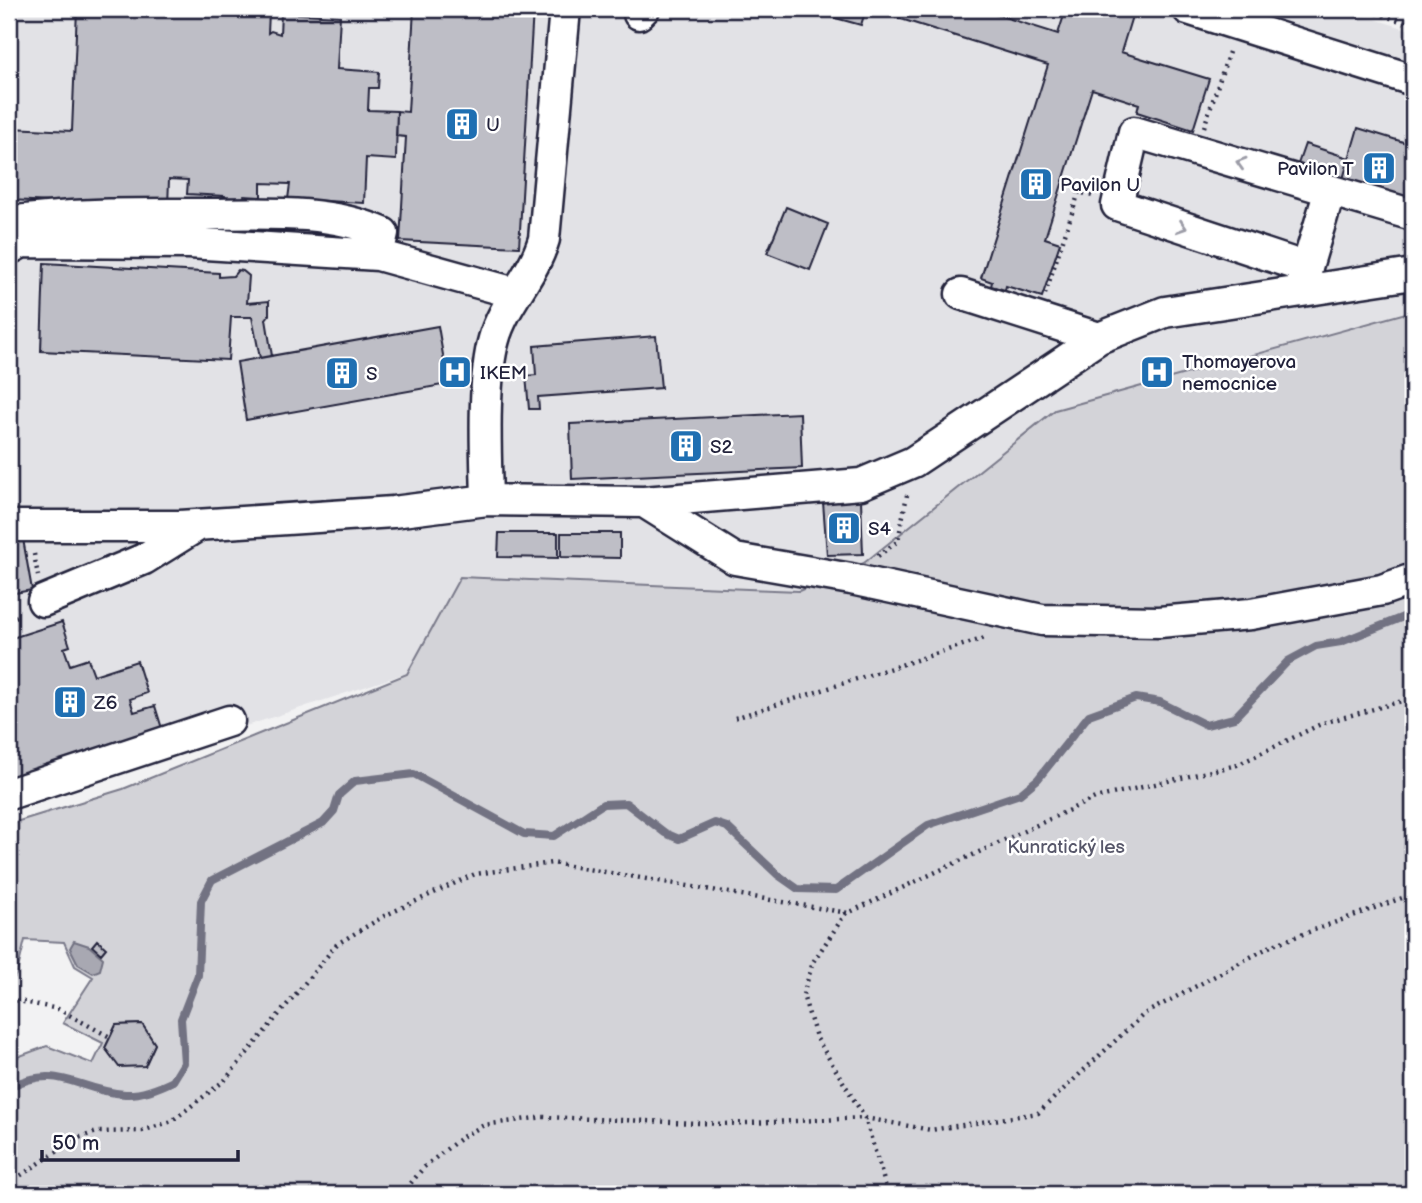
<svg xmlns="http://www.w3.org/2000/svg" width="1422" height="1203" viewBox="0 0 1422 1203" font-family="'Balsamiq Sans',sans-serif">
	<rect width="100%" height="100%" fill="#f2f2f3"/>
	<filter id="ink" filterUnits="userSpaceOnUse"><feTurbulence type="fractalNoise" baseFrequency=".0143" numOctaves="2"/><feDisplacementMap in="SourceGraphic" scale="14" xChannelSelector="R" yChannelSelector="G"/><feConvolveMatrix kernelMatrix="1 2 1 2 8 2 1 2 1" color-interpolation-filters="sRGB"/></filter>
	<g filter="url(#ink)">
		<!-- built -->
		<path fill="#e2e2e6" d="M9,9H1342L1413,31V584L431,665L9,804Z"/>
		<!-- green -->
		<path fill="#d3d3d8" stroke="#7a7a8a" stroke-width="2" fill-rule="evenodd" d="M1413,311V1194H9V1060L47,1046L93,1064L103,1043L63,1023L93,977L75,966L64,942L25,940L17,973L9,987L17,935H9V824L123,789L407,674L460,577L799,591L864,563L1055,410ZM142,1024L155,1044L145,1066H119L105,1048L116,1025Z"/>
		<!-- water -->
		<path fill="#a8a8b2" stroke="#727282" stroke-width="2" d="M74,941L89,946L103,958L100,970L93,973L78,964L70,948Z"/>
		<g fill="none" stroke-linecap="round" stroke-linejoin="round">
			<!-- stream -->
			<path stroke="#727282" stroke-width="8" d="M9,1087C61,1062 76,1091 125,1094C141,1095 159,1088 173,1081L184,1063L181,1019L198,975L201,901L212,880L323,823L334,811L339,795L355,781L414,774L524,834L554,836L603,804L626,803L665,833L679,839L715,823L727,827L778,875L798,889L836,890L928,825L1020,794L1038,779L1089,715L1136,698L1160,702L1206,725L1234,718L1288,661L1316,646L1341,642L1413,613"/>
		</g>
		<!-- building -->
		<path fill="#bebec6" stroke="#22223b" stroke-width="2" d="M77,9L269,12L268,33L271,31L280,34L281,13L340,16L337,69L379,72L378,88H369L368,110L397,111L396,160L366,158L364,203L288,199L290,184L261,183V197L244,196L241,201H228L225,196L187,194L188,180L169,179L168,207L9,200V123L11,128L72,131Z
			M414,9H533L519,247L400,241L406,137L396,136L397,111L408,112Z
			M835,9H866L861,25L832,17Z
			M869,9H979L1058,34L1066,9H1110L1132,16L1121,52L1209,79L1193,130L1137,112L1139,104L1092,89L1045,238L1060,243L1042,297L1006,286L1005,290L991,286L992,282L981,278L1048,65Z
			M1358,128L1413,145V202L1343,179Z
			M1305,144L1349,158L1343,179L1298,164Z
			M786,207L828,224L810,270L767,253Z
			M44,263L219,273V277L233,276L238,270L243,271L249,276L247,303L269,301V315L266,319L272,356L260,358L252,317H231L228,360L41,351Z
			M438,326L448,384L246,420L237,362Z
			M656,336L661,388L538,397L539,409H529L526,376L536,375L534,346Z
			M800,413L802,468L572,479L570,424Z
			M861,500L863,554L827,555L823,502Z
			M499,533H558V558L498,557Z
			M561,533H620V558L561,557Z
			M23,539L32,590L9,594V542Z
			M62,622L70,646L64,648L70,665L88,659L94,675L137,661L147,693L130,699L134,712L155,706L164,735L9,784V639Z
			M97,940L106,948L101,954L92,946Z
			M142,1024L155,1044L145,1066L119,1067L105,1048L116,1025Z"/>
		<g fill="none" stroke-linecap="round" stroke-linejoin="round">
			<!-- minor casing -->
			<g stroke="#22223b" stroke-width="35">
				<path id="minor" d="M1188,9L1413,80
					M639,14L644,9
					M9,222C72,213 134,214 197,214C259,214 325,208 383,233L378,255
					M9,249L22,242L189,243L378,255L515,293
					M1307,268L1117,205L1134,132L1413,215
					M1301,287L1330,190
					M961,294L1099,338
					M487,500C486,456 482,380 494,339C504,303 534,275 544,239L565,9
					M644,502L735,559L851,579L1042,620L1159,622L1251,614L1382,590L1413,579
					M9,526H180L393,512L487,500L644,502L861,484L913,462L1099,338L1165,312L1413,274
					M43,601L144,559L197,526
					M9,794L229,721"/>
			</g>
			<!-- path -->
			<path stroke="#22223b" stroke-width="4.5" stroke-dasharray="2 5" stroke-linecap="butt" d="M1363,9L1413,25
				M1204,127L1230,49
				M1045,294L1079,192L1092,196
				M34,554L38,576
				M878,556L898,541L907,495
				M9,620L21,614
				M735,718L988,637
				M846,913L813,962L803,995L816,1037L865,1118L888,1194
				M9,999L58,1009L110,1037
				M9,1183L78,1138L97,1132L142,1131L172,1121L225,1080L337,944L386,915L475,874L552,863L848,913L1095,798L1237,765L1323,723L1413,698
				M402,1194L424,1167L462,1137L484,1125L543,1117L724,1124L865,1118L931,1130L1038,1113L1144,1014L1273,945L1413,894"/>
			<!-- minor -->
			<use href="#minor" stroke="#fff" stroke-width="30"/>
		</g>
		<!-- one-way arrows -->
		<defs><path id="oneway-chevron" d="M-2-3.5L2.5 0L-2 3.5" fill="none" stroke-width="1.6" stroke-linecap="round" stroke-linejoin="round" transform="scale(1.75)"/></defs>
		<g stroke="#9c9ca7">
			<use href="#oneway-chevron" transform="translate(1241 163) rotate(-163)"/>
			<use href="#oneway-chevron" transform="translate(1182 227) rotate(18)"/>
		</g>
	</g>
	<!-- icons -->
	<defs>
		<g id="building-square" transform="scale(1.75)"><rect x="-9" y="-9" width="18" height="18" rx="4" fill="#1f6fb2" stroke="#fff"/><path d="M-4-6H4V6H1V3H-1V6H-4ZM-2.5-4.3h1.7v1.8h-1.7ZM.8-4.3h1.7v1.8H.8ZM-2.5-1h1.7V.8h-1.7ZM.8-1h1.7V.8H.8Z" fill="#fff"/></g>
		<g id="hospital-square" transform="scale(1.75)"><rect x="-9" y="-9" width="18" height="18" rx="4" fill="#1f6fb2" stroke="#fff"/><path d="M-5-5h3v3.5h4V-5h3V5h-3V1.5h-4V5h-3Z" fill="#fff"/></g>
	</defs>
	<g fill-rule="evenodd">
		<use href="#building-square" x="462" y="124"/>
		<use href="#building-square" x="1379" y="168"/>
		<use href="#building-square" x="1036" y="184"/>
		<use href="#hospital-square" x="455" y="372"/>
		<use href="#hospital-square" x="1157" y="372"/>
		<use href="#building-square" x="342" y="373"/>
		<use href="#building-square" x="686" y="446"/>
		<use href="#building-square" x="844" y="528"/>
		<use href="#building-square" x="70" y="702"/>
	</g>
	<g text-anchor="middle" stroke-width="5" stroke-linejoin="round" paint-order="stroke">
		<!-- poi labels -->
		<g font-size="19" fill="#22223b" stroke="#fff" text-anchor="start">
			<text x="486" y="131">U</text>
			<text x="1354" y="175" text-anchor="end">Pavilon T</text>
			<text x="1060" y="191">Pavilon U</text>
			<text x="1182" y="368">Thomayerova<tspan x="1182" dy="22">nemocnice</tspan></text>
			<text x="480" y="379">IKEM</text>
			<text x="366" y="380">S</text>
			<text x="710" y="453">S2</text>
			<text x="868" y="535">S4</text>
			<text x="94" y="709">Z6</text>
		</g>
		<!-- park labels -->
		<g font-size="19" fill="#57576a" stroke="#fff">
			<text x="1066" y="853">Kunratický les</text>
		</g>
	</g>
	<!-- margin -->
	<rect width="1422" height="1203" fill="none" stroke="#fff" stroke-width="35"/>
	<rect x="18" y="18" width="1387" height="1168" fill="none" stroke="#22223b" stroke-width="2.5" filter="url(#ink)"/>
	<!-- scale -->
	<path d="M42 1150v10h196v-10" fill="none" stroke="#22223b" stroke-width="3.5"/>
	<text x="52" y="1150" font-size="21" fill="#22223b" stroke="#ffffff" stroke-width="5" paint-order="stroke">50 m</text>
</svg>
